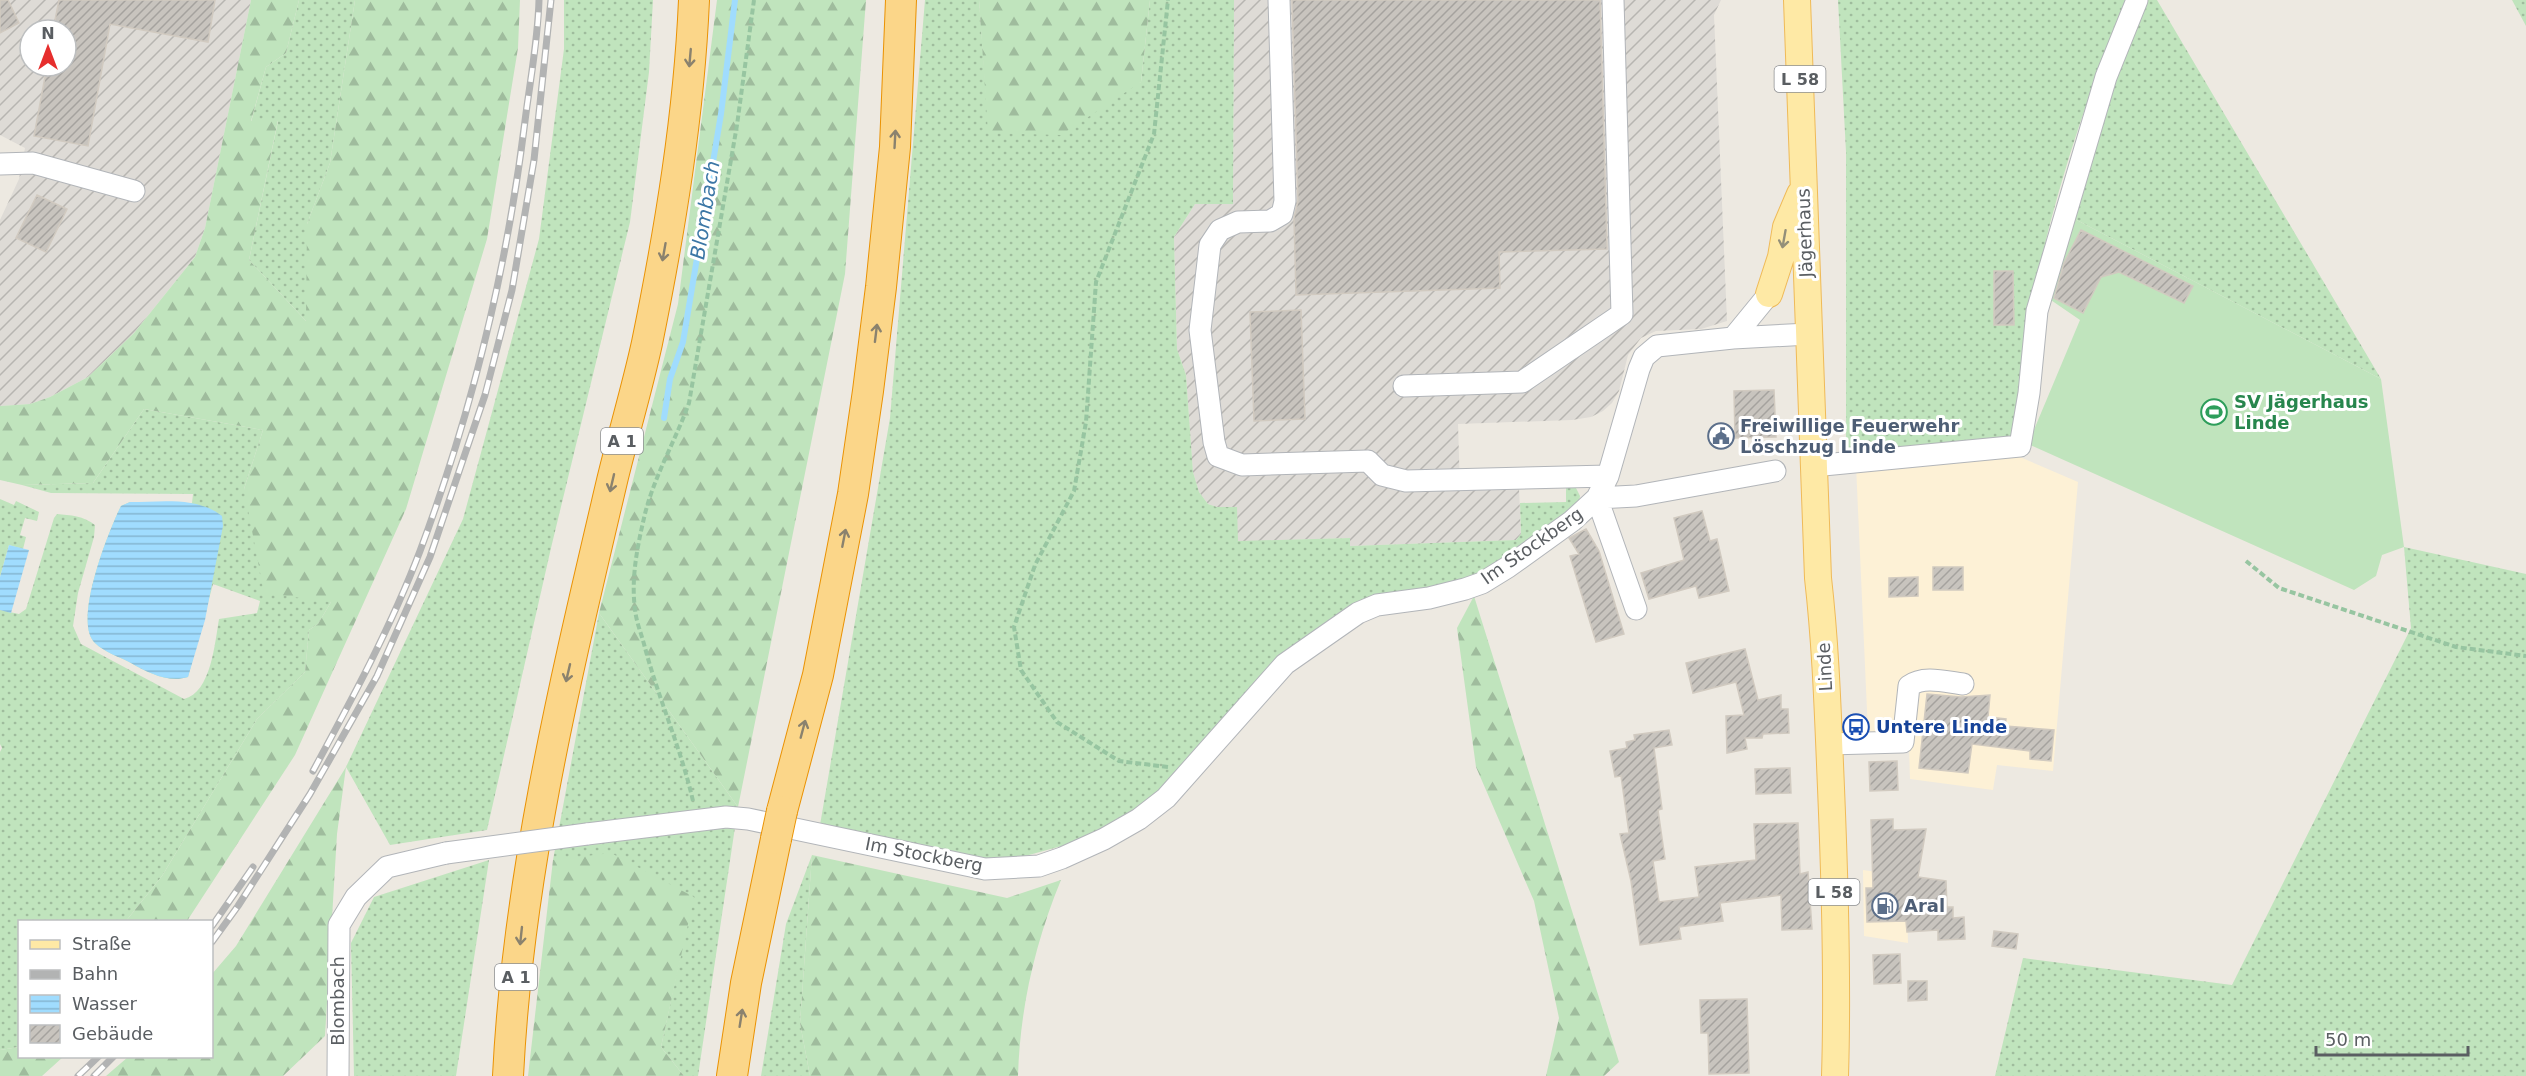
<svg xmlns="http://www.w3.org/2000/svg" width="2526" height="1076" viewBox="0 0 2526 1076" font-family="'DejaVu Sans',sans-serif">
	<defs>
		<pattern id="industrial-furrows" width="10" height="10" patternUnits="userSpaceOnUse" patternTransform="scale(1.5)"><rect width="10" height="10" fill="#dedbd6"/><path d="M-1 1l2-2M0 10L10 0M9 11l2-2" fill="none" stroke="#b7b5b1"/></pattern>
		<pattern id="grass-dots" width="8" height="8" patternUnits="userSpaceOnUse" patternTransform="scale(1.5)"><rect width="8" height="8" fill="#c0e4bd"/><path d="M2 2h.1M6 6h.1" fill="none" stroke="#9fbc9d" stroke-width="1.8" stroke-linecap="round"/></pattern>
		<pattern id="forest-firs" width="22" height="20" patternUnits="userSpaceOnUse" patternTransform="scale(1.5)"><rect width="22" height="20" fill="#c0e4bd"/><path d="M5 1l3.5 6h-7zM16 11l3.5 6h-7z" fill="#9fbc9d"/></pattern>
		<pattern id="water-rules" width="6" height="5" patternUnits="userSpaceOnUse" patternTransform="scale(1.5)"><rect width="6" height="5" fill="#a0dcfe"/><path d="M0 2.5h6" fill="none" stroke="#85b6d1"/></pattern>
		<pattern id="building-hatch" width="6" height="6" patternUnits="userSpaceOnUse" patternTransform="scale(1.5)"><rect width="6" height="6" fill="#c8c4be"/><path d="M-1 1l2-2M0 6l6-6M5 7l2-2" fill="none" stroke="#a5a29e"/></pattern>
	</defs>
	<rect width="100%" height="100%" fill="#ede9e1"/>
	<!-- commercial -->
	<path fill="#fdf1d6" d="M2013,454L2078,482L2053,771L1997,765L1993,790L1910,779L1909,746L1861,747L1860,730L1868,733L1856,465Z
		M1863,870L1906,876L1908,943L1864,936Z"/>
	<!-- industrial -->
	<path fill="url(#industrial-furrows)" fill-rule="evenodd" d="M0,0H251L205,228L195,257L134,333L88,377L50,397L30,404L0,406V220L19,179L25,148L0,135ZM30,30H66V66H30Z
		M1234,0H1721L1714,15L1727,321L1701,329L1656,331L1641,338L1628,355L1619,391L1612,403L1603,411L1591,417L1572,420L1458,424L1460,489L1519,488L1521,534L1516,540L1350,546L1349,538L1238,542L1217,507L1208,504L1199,492L1193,472L1186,375L1177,349L1174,237L1195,204H1233Z"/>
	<!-- grass -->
	<path fill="url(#grass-dots)" d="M299,0H355L330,163L307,224V322L249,260L278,121L251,122L266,67L286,53Z
		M564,0H653L649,72L630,222L551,548L487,830L390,845L346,767L463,519L539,239L564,49Z
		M925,0H979L989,133L1141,82L1150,0H1234L1233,204H1195L1174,237L1177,349L1186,375L1193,472L1199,492L1208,504L1217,507H1237L1238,541L1350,538V546L1516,540L1521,534L1520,503L1566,502V486L1576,488L1580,496L1579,502L1561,519L1492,568L1453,584L1392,593L1263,674L1175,778L1126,817L1076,842L1018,858L979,859L820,825L890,418Z
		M1838,0H2126C2085,100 2050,206 2030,313C2022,356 2018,400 2012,444L1846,455V152Z
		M2146,0H2157L2381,379L2071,217L2113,81Z
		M2512,0H2526V26Z
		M144,409L263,430L244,489L331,602L318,624L309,630L305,672L257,719L162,876L126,921L20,922L19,1047L0,1050V752L2,748L0,744V610L19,614L26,609L54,518L57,514C70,515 84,516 95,525L94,537L78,593L73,626L81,644L184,699C211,693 215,642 219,619L257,613L260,601L213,584L188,677C169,683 148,673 131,663C120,657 104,652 95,643C72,622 109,530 121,506L130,502L192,503L193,494L51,493L22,485L93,483Z
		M0,499L14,505L16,501L39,512L37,521L25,518L20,535L26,537L23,549L9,545L0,577Z
		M2404,547L2526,574V1076H1995L2023,958L2232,985L2411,628Z
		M599,613L738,807L698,1076H684L661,1047L693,897L553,860Z
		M812,855L800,1023L810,1076H761L786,924Z
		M489,860L456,1076H354L351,943L374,897Z"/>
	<!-- forest -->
	<path fill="url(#forest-firs)" d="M251,0H299L286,53L266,67L251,121L278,120L249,260L306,321L307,224L330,163L355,0H520L518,48L487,239L406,509L295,755L187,921H126L162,876L257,719L305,672L309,630L318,624L331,602L264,593L244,489L263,430L144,409L93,483L22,485L0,480V406L30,404L50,397L88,377L134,333L195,257L205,228Z
		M717,0H866L845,274L738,807L599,613L678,304Z
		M979,0H1150L1141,82L1061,135L988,133Z
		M1474,596L1619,1062L1604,1076H1546L1559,1018L1534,901L1476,767L1457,628Z
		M346,767L337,834L325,1036L283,1076H106L128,1057L212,1056V974L236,946Z
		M611,853L694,897L661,1047L684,1076H528L553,860Z
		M812,855L1007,898L1061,880C1035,943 1020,1008 1018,1076H810L800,1023Z
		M19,1047L20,1056L63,1057L42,1076H0V1050Z"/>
	<!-- garden -->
	<path fill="#c0e4bd" d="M2071,217L2381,379L2404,547L2382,555L2376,576L2354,590L2028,444L2080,320L2045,296Z"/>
	<!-- water -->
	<path fill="url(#water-rules)" d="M130,502C161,502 197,496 222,516L223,526L205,620L188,677C169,683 148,673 131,663C120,657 104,652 95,643C72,622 109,530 121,506Z
		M9,545L29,550L11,613L0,610V577Z"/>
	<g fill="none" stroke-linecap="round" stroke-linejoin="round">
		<!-- stream -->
		<path stroke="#a0dcfe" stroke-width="6" d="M664,418L670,379L683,342L721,114L735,0"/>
	</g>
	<!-- building -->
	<path fill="url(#building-hatch)" stroke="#d1cac0" stroke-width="1.5" d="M0,0H8L19,23L0,33Z
		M59,0H215L208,42L110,24L88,146L34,136L47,66H66V30H53Z
		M1292,0H1600L1607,249L1499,252L1500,288L1296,295L1294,218L1298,201Z
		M37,195L67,209L46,252L16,238Z
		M2081,230L2193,286L2184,303L2119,272L2101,277L2083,313L2054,298L2064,263Z
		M1994,271H2013L2014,325H1994Z
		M1301,310L1305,419L1254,421L1250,312Z
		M1774,390L1776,437L1735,438L1734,391Z
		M1702,511L1710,541L1717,539L1729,591L1699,598L1696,586L1649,599L1641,573L1684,560L1674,518Z
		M1586,529L1599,551L1624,634L1596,642L1570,556L1579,554L1569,538Z
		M1933,567H1963V590H1933Z
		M1918,577V596L1889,597V578Z
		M1745,649L1758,700L1781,695V709H1788L1789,733L1763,734L1762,738H1745L1747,749L1727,753L1726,716L1744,715L1736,682L1693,693L1686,663Z
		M1927,694L1961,697L1990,695L1988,717L2006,719L2005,726L2054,730L2051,761L2030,759V751L1972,744L1968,773L1919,768Z
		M1669,730L1672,745L1654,748L1662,809L1658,810L1665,859L1653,861L1659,902L1699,897L1695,867L1756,860L1754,824L1798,823L1800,874L1808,872L1812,929L1782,930L1781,895L1720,903L1723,921L1679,927L1681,939L1640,945L1631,881L1620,834L1629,833L1621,776L1615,777L1610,751L1627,748L1626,742L1635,740L1634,735Z
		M1897,761L1898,790L1870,791L1869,762Z
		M1790,768L1791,793L1756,794L1755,769Z
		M1893,819V830L1926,829L1918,877L1946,881L1947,907H1953V918L1964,917L1965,939L1938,940V930L1907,932L1906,921L1867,922L1866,888H1873L1871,820Z
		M1994,931L2018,934L2016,949L1992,946Z
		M1900,954L1901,983L1874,984L1873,955Z
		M1908,981H1927V1000L1908,1001Z
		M1747,999L1749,1073L1709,1074L1708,1033H1701L1700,1000Z"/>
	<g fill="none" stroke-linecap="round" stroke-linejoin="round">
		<!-- minor casing -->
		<g stroke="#b2b5b9" stroke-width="23">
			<path id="minor" d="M1279,0L1285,201L1282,214L1270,221L1238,222L1220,230L1210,245L1200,330L1214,442L1218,456L1242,465L1368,461L1382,475L1406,481L1608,476
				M0,164L33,163L134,191
				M1733,338L1769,294
				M1404,386L1522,382L1622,314L1613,0
				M1813,466L2020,446L2029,393L2037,311L2106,77L2137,0
				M1597,498L1636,496L1775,471
				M1597,498L1636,609
				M1829,744L1903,742L1909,686C1924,675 1946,682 1963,684
				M587,834L726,817L748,819L985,869L1039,866L1062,858L1104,839L1139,819L1166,798L1285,664L1358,613L1377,605L1429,598L1465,589L1482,583L1508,567L1572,521L1597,498L1608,476L1639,369L1644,357L1657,346L1733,338L1809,334
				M338,1076L339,925L356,897L387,867L446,853"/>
		</g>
		<!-- major casing -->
		<g stroke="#efba58" stroke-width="28">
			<path id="major" d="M1797,0L1818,578C1826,648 1828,718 1831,788C1835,884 1838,980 1835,1076
				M1769,294L1781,257L1786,227L1800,194"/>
		</g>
		<!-- highway casing -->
		<g stroke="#ea9203" stroke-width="32">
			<path id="highway" d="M782,811L818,675L853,494L868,391L881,287L895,147L901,0
				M508,1076C518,874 566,677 612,481C623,435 637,389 647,343C670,230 689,115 694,0
				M732,1076L746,983L776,839"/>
		</g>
		<!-- path -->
		<path stroke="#97c5a1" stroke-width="4" stroke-dasharray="6 3" stroke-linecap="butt" d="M2246,561L2279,588L2456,647L2526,656
			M1168,767L1119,761L1057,722L1021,670L1014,627L1035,565L1074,491L1086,422L1096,282L1154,134L1168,0
			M693,801C681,748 658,698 644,644C641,633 636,621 635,609C631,579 637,548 644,518C653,478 675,442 689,403L737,125L754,0"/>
		<!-- minor -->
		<use href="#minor" stroke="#fff" stroke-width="21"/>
		<!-- major -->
		<use href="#major" stroke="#fee9a5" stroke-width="26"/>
		<!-- highway -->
		<use href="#highway" stroke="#fbd689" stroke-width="30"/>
		<!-- rail casing -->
		<g stroke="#b2b3b3" stroke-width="7">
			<path id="rail" d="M313,771C352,699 391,627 420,551C472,412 507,268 525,121C530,81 538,40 539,0
				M212,926L253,867
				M212,942L238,906L310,794L377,676L430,557L485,395L512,290L534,160L551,0
				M78,1076L99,1056
				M94,1076L114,1056"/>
		</g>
		<!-- rail -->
		<use href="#rail" stroke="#fff" stroke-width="4.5" stroke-dasharray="14" stroke-linecap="butt"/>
		<!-- minor-bridge casing -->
		<g stroke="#b2b5b9" stroke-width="23" stroke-linecap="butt">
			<path id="minor-bridge" d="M446,853L587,834"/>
		</g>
		<!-- highway-bridge casing -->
		<g stroke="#ea9203" stroke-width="32" stroke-linecap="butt">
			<path id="highway-bridge" d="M776,839L782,811"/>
		</g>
		<!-- minor-bridge -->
		<use href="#minor-bridge" stroke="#fff" stroke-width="21"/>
		<!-- highway-bridge -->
		<use href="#highway-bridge" stroke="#fbd689" stroke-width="30"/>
	</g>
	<!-- one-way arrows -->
	<defs><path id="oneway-shaft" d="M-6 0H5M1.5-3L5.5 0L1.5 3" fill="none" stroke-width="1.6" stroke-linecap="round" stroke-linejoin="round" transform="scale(1.5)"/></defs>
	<g stroke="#8a826e">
		<use href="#oneway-shaft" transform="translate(690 58) rotate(95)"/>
		<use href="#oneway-shaft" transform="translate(895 139) rotate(-87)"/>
		<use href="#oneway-shaft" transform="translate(664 252) rotate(100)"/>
		<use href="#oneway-shaft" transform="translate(876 333) rotate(-83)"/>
		<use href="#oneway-shaft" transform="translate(612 483) rotate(103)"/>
		<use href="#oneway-shaft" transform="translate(844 538) rotate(-79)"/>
		<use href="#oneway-shaft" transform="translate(568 673) rotate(103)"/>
		<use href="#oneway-shaft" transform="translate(803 729) rotate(-75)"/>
		<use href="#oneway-shaft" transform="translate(521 936) rotate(96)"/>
		<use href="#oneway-shaft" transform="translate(741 1018) rotate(-81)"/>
	</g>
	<use stroke="#938f79" href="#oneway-shaft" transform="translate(1784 239) rotate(100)"/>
	<!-- icons -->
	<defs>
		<g id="stadium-ring" transform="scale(1.35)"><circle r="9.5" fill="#fff" stroke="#2e9e5b" stroke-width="1.5"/><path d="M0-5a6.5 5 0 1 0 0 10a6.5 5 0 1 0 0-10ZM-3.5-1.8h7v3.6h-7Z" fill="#2e9e5b"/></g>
		<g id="civic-ring" transform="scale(1.35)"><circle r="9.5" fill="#fff" stroke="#5c6f8a" stroke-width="1.5"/><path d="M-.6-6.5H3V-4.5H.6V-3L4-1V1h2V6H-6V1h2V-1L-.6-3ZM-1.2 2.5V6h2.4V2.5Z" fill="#5c6f8a"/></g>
		<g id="bus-ring" transform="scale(1.35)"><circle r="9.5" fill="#fff" stroke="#1a4fb4" stroke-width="1.5"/><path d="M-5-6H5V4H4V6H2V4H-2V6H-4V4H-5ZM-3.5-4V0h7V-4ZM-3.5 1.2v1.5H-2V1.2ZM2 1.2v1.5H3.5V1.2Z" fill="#1a4fb4"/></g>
		<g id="fuel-ring" transform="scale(1.35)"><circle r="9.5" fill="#fff" stroke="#5c6f8a" stroke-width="1.5"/><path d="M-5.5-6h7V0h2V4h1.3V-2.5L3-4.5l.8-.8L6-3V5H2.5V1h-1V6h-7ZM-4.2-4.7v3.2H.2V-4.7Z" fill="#5c6f8a"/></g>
	</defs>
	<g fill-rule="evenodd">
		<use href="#stadium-ring" x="2214" y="412"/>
		<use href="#civic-ring" x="1721" y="436"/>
		<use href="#bus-ring" x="1856" y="727"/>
		<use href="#fuel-ring" x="1885" y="906"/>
	</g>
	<g text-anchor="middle" stroke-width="6" stroke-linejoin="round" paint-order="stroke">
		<!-- shield labels -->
		<g fill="#fff" stroke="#8c8e91" stroke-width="1.5">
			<rect x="1774.5" y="66" width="51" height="26" rx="4.5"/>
			<rect x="601" y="428" width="42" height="26" rx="4.5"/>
			<rect x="1808.5" y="879" width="51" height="26" rx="4.5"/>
			<rect x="495" y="964" width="42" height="26" rx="4.5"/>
		</g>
		<g font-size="16" font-weight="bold" fill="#5a5e62">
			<text x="1800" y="85">L 58</text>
			<text x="622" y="447">A 1</text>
			<text x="1834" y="898">L 58</text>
			<text x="516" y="983">A 1</text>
		</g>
		<!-- street labels -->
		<g font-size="18" fill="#5a5e62" stroke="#fff">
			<text transform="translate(1805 233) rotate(-92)" y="6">Jägerhaus</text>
			<text transform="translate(1532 546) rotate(-35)" y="6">Im Stockberg</text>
			<text transform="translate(1825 667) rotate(-93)" y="6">Linde</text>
			<text transform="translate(924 855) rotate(11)" y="6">Im Stockberg</text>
			<text transform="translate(338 1001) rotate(-90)" y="6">Blombach</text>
		</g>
		<!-- leisure labels -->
		<g font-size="18" font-weight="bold" fill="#27864d" stroke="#fff" text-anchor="start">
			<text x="2234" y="408">SV Jägerhaus<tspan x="2234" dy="21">Linde</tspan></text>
		</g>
		<!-- service labels -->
		<g font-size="18" font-weight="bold" fill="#4e5e75" stroke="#fff" text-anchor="start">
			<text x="1740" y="432">Freiwillige Feuerwehr<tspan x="1740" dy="21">Löschzug Linde</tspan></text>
			<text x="1904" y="912">Aral</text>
		</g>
		<!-- transit labels -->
		<g font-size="18" font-weight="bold" fill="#164399" stroke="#fff" text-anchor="start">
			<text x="1876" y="733">Untere Linde</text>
		</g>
		<!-- water labels -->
		<g font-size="20" font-style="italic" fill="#3c77a6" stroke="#fff">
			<text transform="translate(705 210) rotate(-81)" y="7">Blombach</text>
		</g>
	</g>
	<!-- legend -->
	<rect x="18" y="920" width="195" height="138" fill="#ffffff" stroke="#bdbfc0" stroke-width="1.5"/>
	<rect x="30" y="940" width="30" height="9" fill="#fee9a5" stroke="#bdbfc0" stroke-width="1.5"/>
	<text x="72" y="950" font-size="18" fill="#5a5e62">Straße</text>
	<rect x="30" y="970" width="30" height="9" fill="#b2b3b3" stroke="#bdbfc0" stroke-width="1.5"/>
	<text x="72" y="980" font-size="18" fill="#5a5e62">Bahn</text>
	<rect x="30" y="995" width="30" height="18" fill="url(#water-rules)" stroke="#bdbfc0" stroke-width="1.5"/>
	<text x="72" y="1010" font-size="18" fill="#5a5e62">Wasser</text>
	<rect x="30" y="1025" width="30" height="18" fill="url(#building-hatch)" stroke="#bdbfc0" stroke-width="1.5"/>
	<text x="72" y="1040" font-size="18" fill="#5a5e62">Gebäude</text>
	<!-- north arrow -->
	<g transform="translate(48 48)"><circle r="28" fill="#ffffff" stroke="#bdbfc0" stroke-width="1.5"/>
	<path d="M0-4.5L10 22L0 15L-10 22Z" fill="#e62e2d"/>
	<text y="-9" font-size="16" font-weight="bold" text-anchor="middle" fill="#5a5e62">N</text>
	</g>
	<!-- scale -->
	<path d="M2316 1046v9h152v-9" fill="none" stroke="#5a5e62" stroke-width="3"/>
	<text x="2325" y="1046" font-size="18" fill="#5a5e62" stroke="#ffffff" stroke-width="4.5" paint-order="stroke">50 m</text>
</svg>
